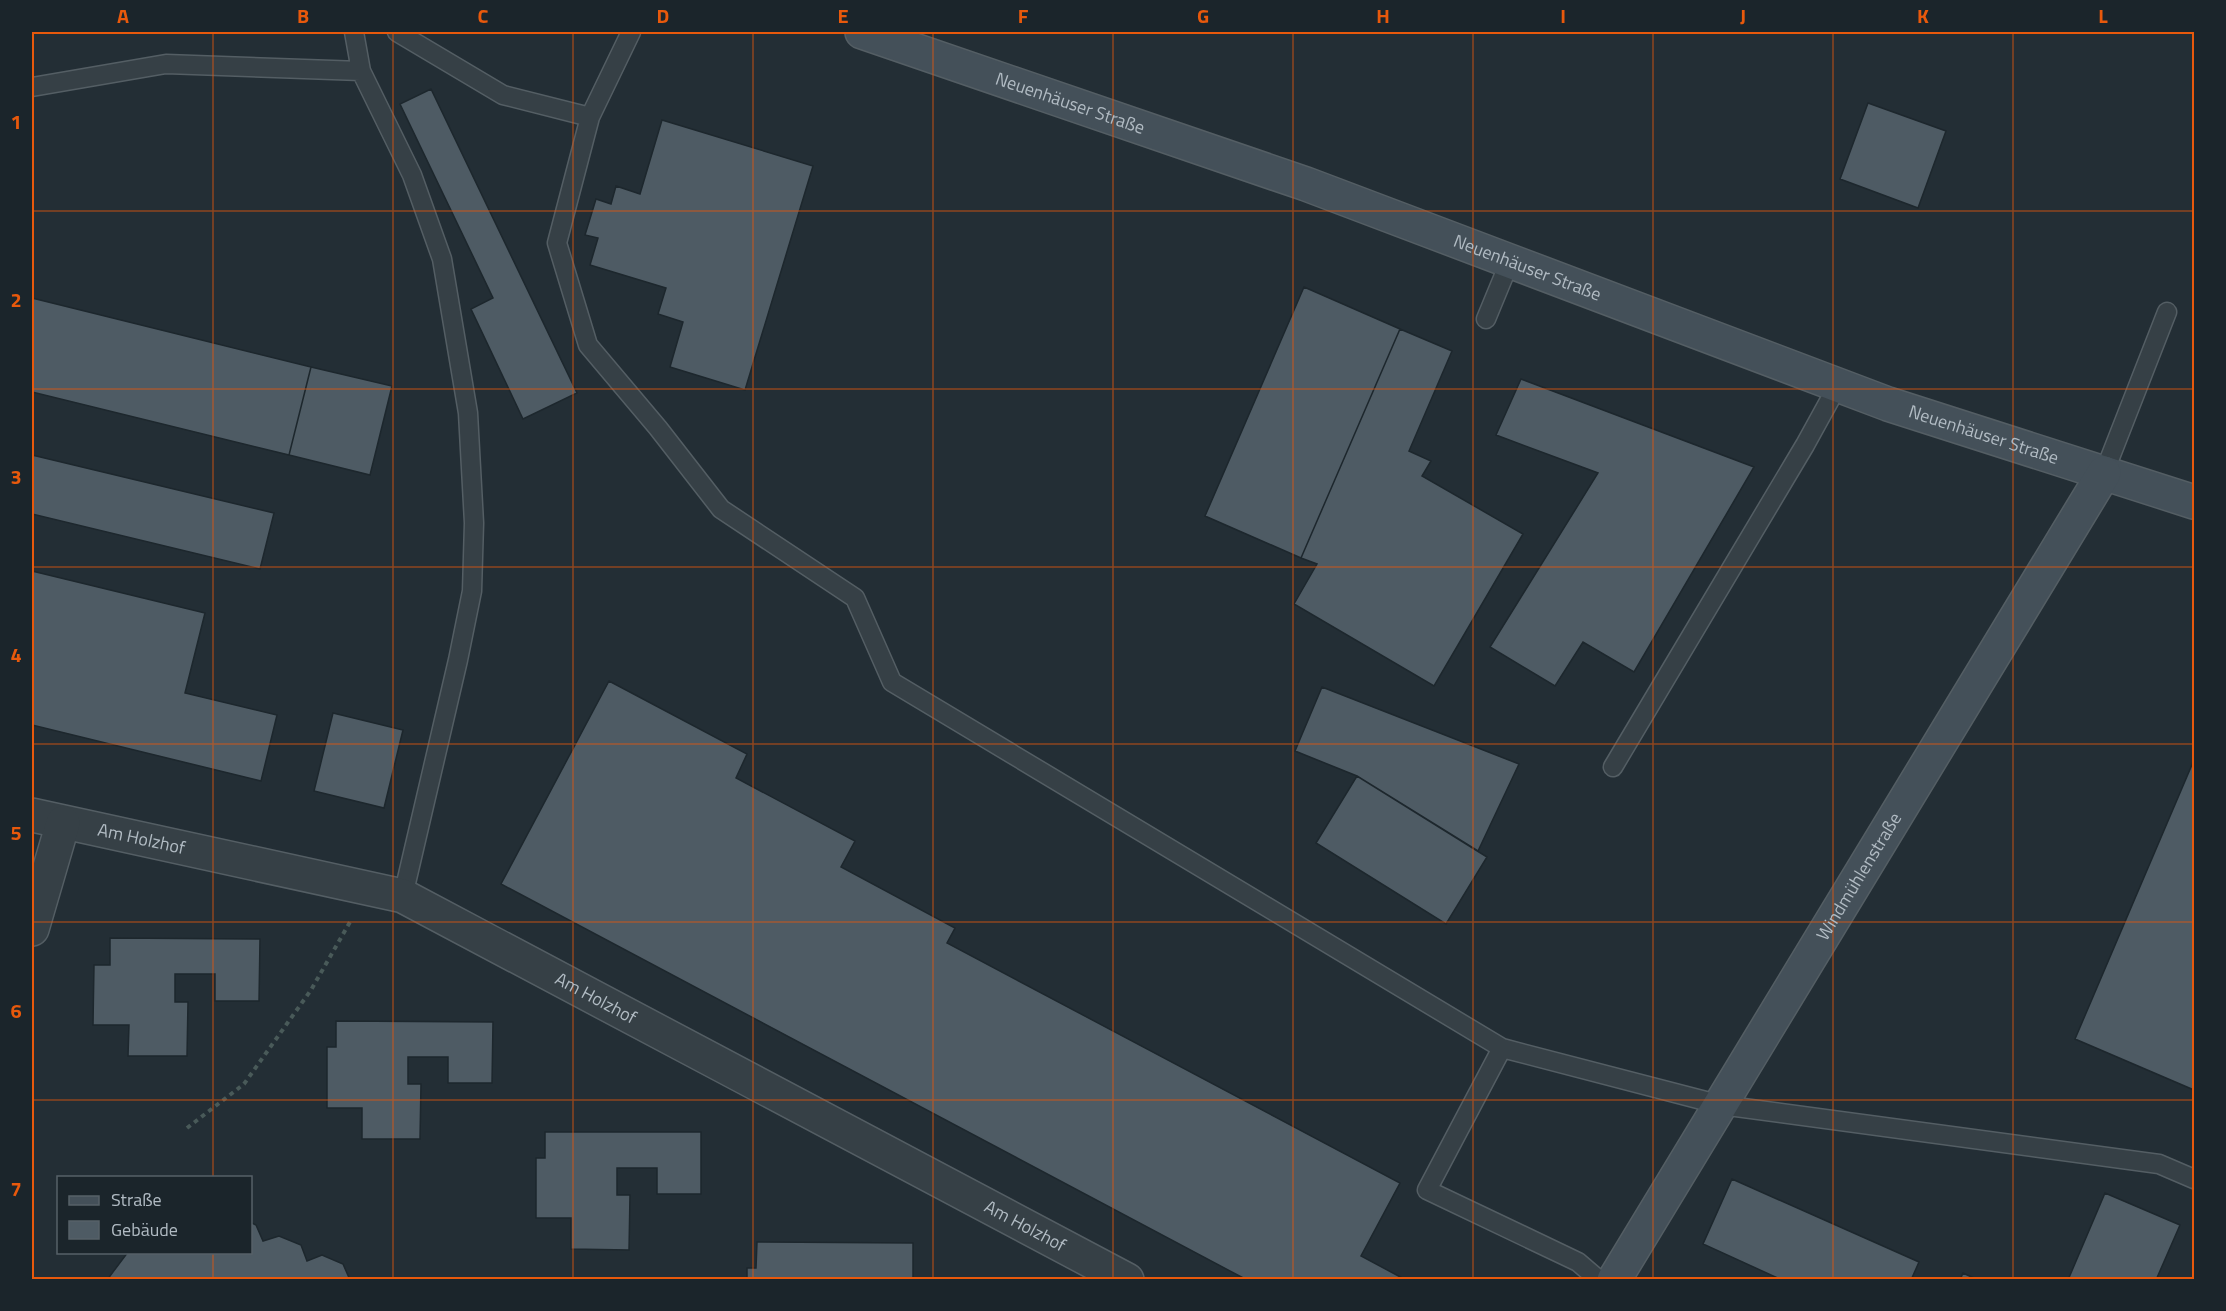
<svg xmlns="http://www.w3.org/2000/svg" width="2226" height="1311" viewBox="0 0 2226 1311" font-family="'Titillium Web',sans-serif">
	<rect width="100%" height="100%" fill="#232e35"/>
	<!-- building -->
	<path fill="#4e5b64" stroke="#1d272d" stroke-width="1.5" d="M431,89L577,393L523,419L471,309L493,298L400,104Z
		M1868,103L1946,131L1918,208L1840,179Z
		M662,120L813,166L745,390L670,367L683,322L658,314L666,288L590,265L598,238L585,235L596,199L611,204L616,186L640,194Z
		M1304,287L1400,329L1301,558L1205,516Z
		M32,298L311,367L289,455L32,392Z
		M1400,329L1452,351L1409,451L1431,461L1422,476L1523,534L1434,686L1294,604L1317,564L1301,558Z
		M311,367L392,386L370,475L289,455Z
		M1521,379L1754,467L1634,672L1583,642L1555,686L1490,647L1598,473L1496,435Z
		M32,455L274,513L260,569L32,514Z
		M32,571L205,613L185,693L277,715L261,781L32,725Z
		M609,681L747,754L736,778L855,841L841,867L955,928L947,943L1400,1183L1361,1256L1406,1280H1247L501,884Z
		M1322,687L1519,764L1478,851L1357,776L1295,751Z
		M333,713L403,730L384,808L314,791Z
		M2194,760V1090L2075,1039Z
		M1357,776L1487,857L1446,924L1316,843Z
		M110,938L260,939L259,1001H215V974H175V1002H188L187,1056H128L129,1025H93L94,965H110Z
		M336,1021L493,1022L492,1083H448V1057H408V1084H421L420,1139H362V1108H327V1047H336Z
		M545,1132H701V1194H657V1168H617V1195H630L629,1250L571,1249V1218H536V1158H545Z
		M1732,1179L1919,1262L1911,1280H1782L1703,1244Z
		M2105,1193L2180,1225L2156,1280H2068Z
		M250,1222L256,1225L263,1241L279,1236L301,1245L307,1261L322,1255L343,1264L350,1280H107L128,1252H250Z
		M757,1242L913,1243V1280H747V1268H756Z
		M1963,1273L1978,1280H1960Z"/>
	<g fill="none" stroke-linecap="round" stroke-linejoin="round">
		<!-- lane casing -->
		<g stroke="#545e64" stroke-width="21">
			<path id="lane" d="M354,32L361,71L412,175L442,259L468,413L474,523L472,591L458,660L403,896
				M397,32L503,95L590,117
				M631,32L590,117L557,243L588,345L658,428L721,509L855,598L892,682L1502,1048L1721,1105L2159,1164L2194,1179
				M32,87L166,64L361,71
				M1486,319L1510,261
				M2104,473L2167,312
				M1613,767L1805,445L1838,385
				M1502,1048L1427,1190L1578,1262L1599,1280"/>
		</g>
		<!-- street casing -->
		<g stroke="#545e64" stroke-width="36">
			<g id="street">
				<path id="s1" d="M32,815L403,896L1127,1280"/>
				<path d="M32,929L63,823"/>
			</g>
		</g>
		<!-- secondary casing -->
		<g stroke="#545e64" stroke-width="36">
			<g id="secondary">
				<path id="s2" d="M862,32L1306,184L1888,404L2194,502"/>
				<path id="s3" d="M1614,1280L2104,473"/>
			</g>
		</g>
		<!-- path -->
		<path stroke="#495a59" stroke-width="4" stroke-dasharray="4.5 4.5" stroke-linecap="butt" d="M187,1128L244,1084L311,990L350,922"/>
		<!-- lane -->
		<use href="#lane" stroke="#364046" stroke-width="18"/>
		<!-- street -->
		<use href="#street" stroke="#364046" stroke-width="33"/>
		<!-- secondary -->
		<use href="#secondary" stroke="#445059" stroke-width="33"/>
	</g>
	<!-- grid -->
	<path fill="none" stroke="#e8590c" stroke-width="1.5" stroke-opacity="0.55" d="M213,32V1178M393,32V1280M573,32V1280M753,32V1280M933,32V1280M1113,32V1280M1293,32V1280M1473,32V1280M1653,32V1280M1833,32V1280M2013,32V1280M32,211H2194M32,389H2194M32,567H2194M32,744H2194M32,922H2194M32,1100H2194M213,1252V1280"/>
	<g text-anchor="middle" stroke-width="4.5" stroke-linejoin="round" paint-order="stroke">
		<!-- street labels -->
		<g font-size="18" fill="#b1bbc3" stroke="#1b252b">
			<text dy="6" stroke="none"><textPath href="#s2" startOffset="220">Neuenhäuser Straße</textPath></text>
			<text dy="6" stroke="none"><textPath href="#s2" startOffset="706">Neuenhäuser Straße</textPath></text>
			<text dy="6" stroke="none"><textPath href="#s2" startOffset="1192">Neuenhäuser Straße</textPath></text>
			<text dy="6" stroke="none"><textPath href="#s1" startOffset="112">Am Holzhof</textPath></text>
			<text dy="6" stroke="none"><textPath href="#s3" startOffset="472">Windmühlenstraße</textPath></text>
			<text dy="6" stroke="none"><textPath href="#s1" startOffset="598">Am Holzhof</textPath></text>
			<text dy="6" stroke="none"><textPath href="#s1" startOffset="1084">Am Holzhof</textPath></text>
		</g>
	</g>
	<!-- border -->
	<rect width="2226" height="1311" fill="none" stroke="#1b252b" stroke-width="66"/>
	<!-- legend -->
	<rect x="57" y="1176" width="195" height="78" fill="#1b252b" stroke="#576168" stroke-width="1.5"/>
	<rect x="69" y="1196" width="30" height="9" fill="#445059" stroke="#576168" stroke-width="1.5"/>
	<text x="111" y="1206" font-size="18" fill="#b1bbc3">Straße</text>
	<rect x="69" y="1221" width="30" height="18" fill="#4e5b64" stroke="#576168" stroke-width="1.5"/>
	<text x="111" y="1236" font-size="18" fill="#b1bbc3">Gebäude</text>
	<rect x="33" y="33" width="2160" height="1245" fill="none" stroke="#e8590c" stroke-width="2"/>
	<g font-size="20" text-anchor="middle" font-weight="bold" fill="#e8590c">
		<text x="123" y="23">A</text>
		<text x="303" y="23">B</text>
		<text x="483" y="23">C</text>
		<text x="663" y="23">D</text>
		<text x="843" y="23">E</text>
		<text x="1023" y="23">F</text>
		<text x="1203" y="23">G</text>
		<text x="1383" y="23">H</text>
		<text x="1563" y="23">I</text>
		<text x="1743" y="23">J</text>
		<text x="1923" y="23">K</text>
		<text x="2103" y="23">L</text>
		<text x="16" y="129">1</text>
		<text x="16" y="307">2</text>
		<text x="16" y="484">3</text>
		<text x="16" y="662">4</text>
		<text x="16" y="840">5</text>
		<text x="16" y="1018">6</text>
		<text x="16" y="1196">7</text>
	</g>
</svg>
